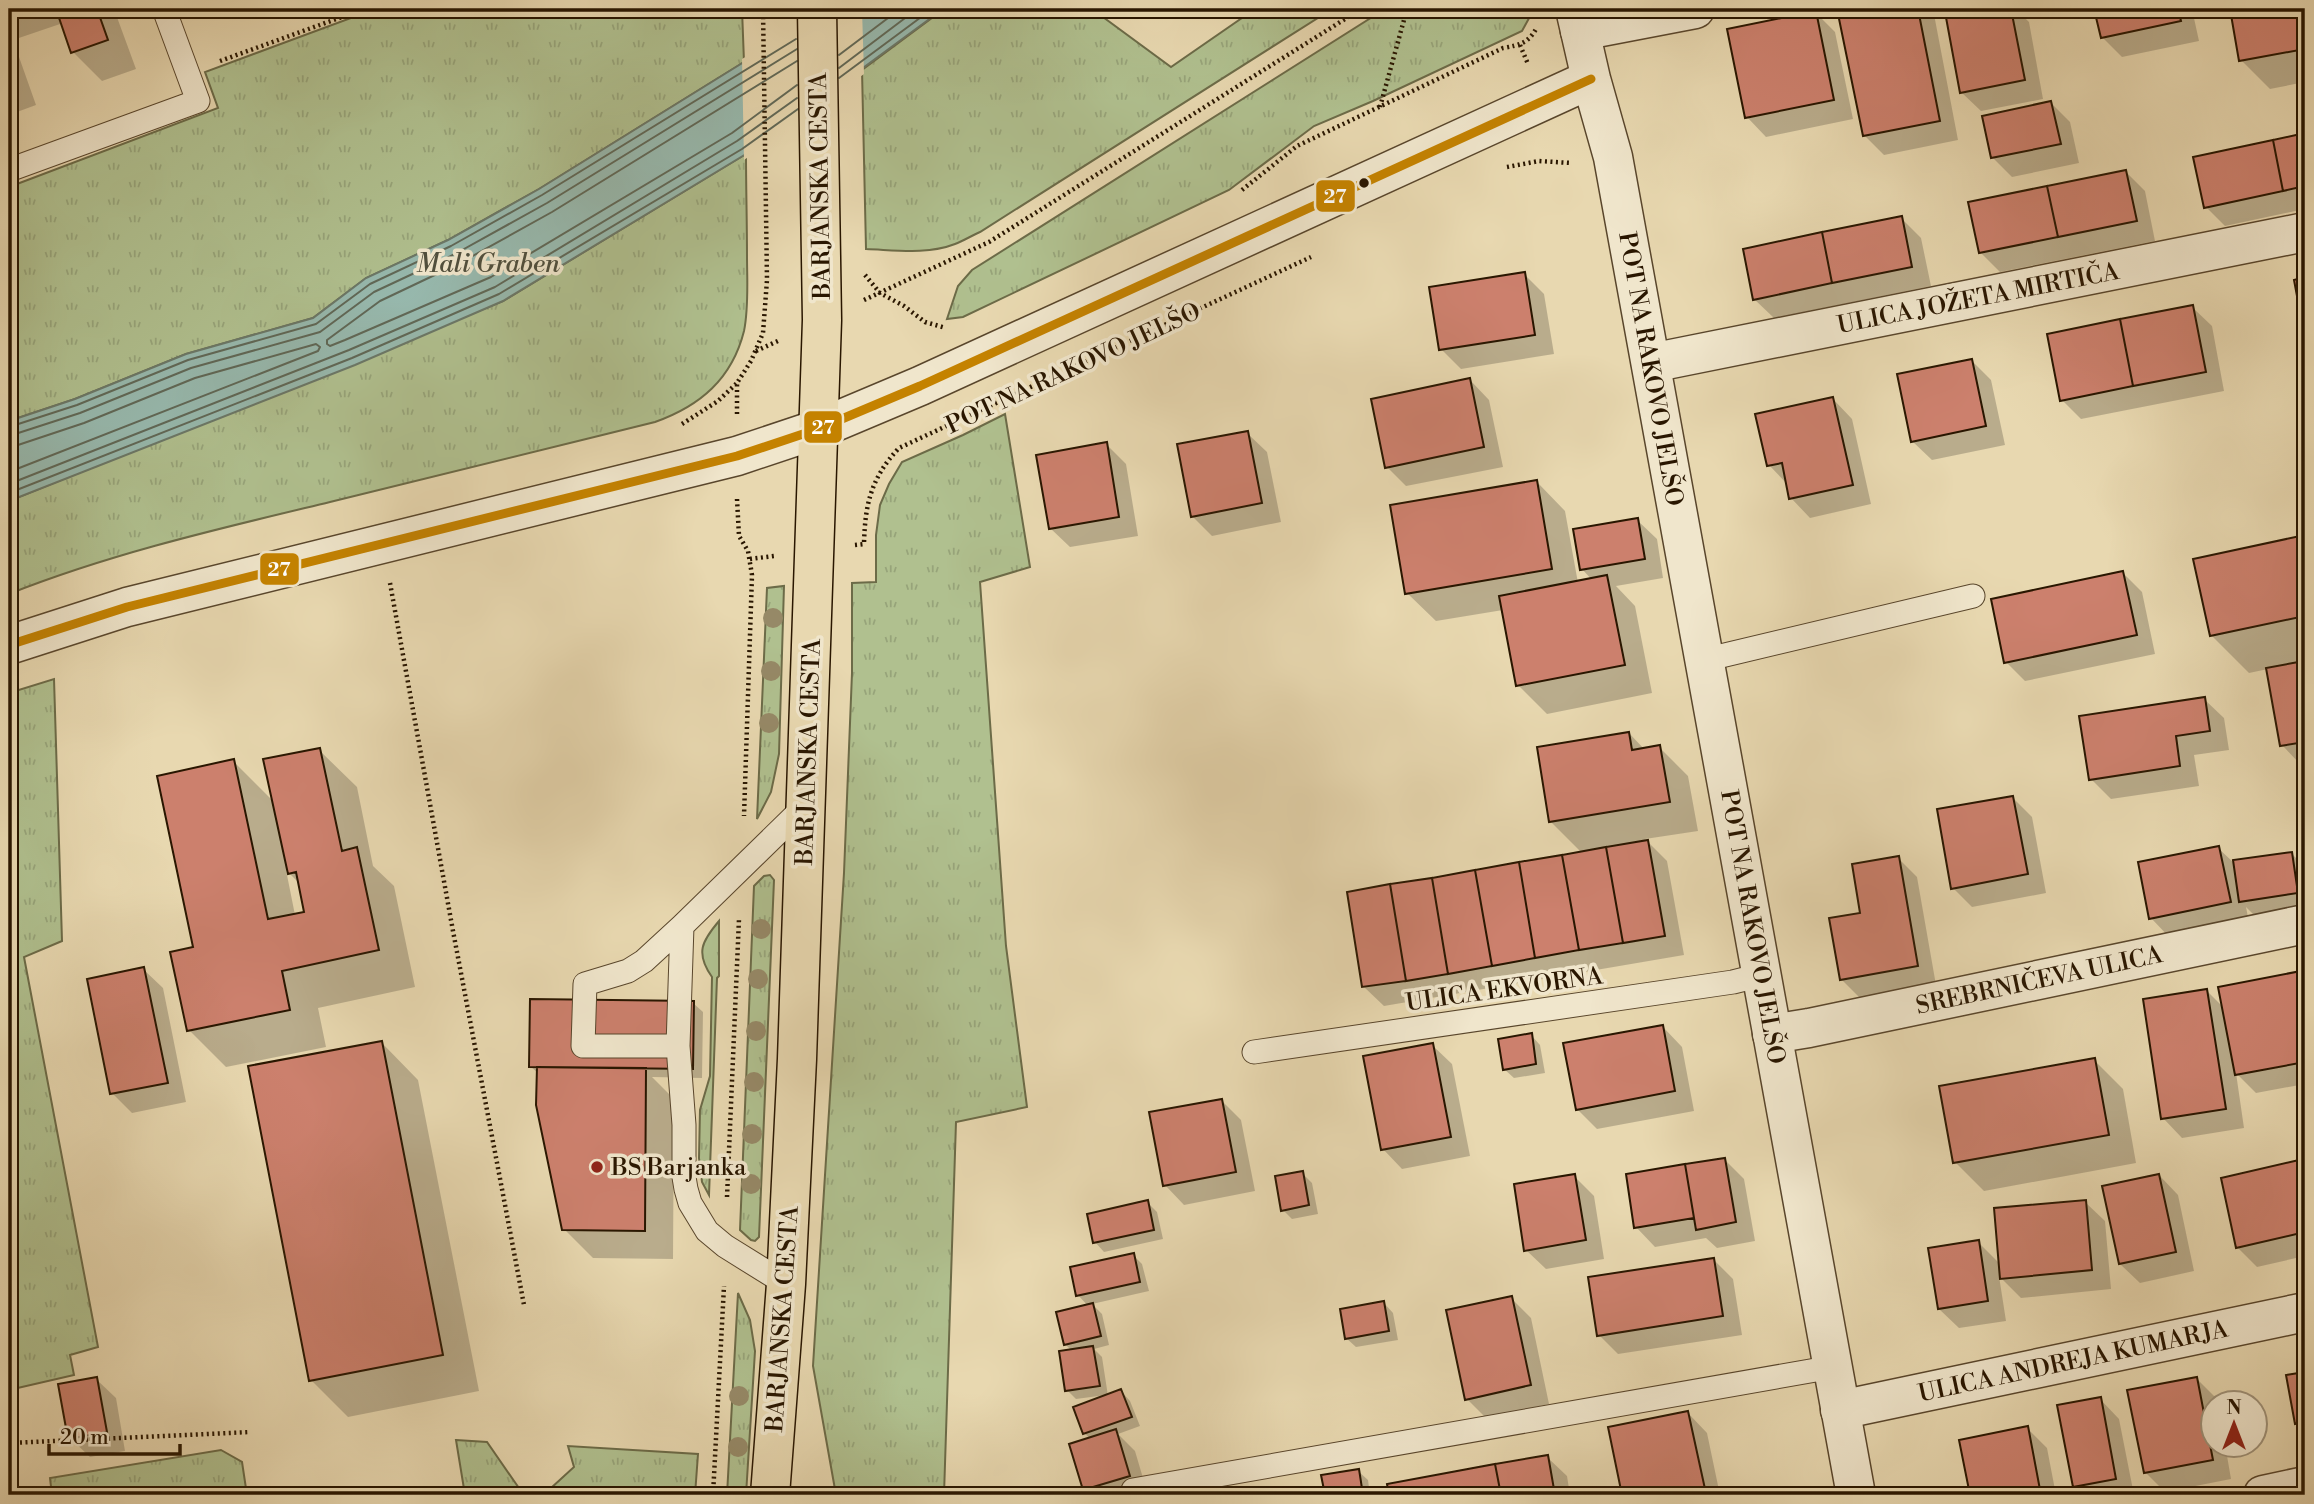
<svg xmlns="http://www.w3.org/2000/svg" width="2314" height="1504" viewBox="0 0 2314 1504" font-family="'Libre Bodoni',serif">
	<defs>
		<pattern id="grass-tufts" width="24" height="20" patternUnits="userSpaceOnUse" patternTransform="scale(1.75)"><rect width="24" height="20" fill="#b0c08f"/><path d="M3 7l-1-3M5 7V3M7 7l1-3M15 17l-1-3M17 17v-4M19 17l1-3" fill="none" stroke="#97a47a"/></pattern>
	</defs>
	<rect width="100%" height="100%" fill="#e8d8b0"/>
	<filter id="stains"><feTurbulence type="fractalNoise" baseFrequency=".00286" numOctaves="4"/><feColorMatrix values="0 0 0 0 .2 0 0 0 0 .09 0 0 0 0 .02 0 0 0 .5 -.17"/></filter>
	<radialGradient id="worn" r=".72"><stop offset=".6" stop-color="#630" stop-opacity="0"/><stop offset="1" stop-color="#630" stop-opacity=".3"/></radialGradient>
	<!-- grass -->
	<path fill="url(#grass-tufts)" stroke="#6c6b48" stroke-width="2" d="M375,9H742L744,62L539,189L448,240L366,278L313,318L186,354L75,399L9,421V187L218,108L205,72Z
		M944,9H1092L1171,67L1255,9H1332L980,232C971,236 963,241 955,244C927,255 895,250 866,249L862,70Z
		M1385,9H1534L1522,31L1373,101L1314,126L1229,190L963,317L947,319L958,286L972,270Z
		M746,154C746,188 747,222 747,256C747,280 749,307 744,331C732,379 700,406 655,422C547,449 439,475 330,502C222,528 112,553 9,594V501L503,301Z
		M1005,414L1030,567L980,582L1006,946L1027,1107L956,1122L944,1495H836L813,1366L844,873L852,673V583L876,582V535L880,505L889,484L902,462L963,435Z
		M784,586L779,754L771,792L757,819L767,588Z
		M54,679L62,941L24,957L98,1347L70,1355L74,1375L9,1390V693Z
		M770,875L774,880L759,1237L755,1241L751,1240L740,1230L754,886L764,876Z
		M719,921V976L717,978L709,1195L702,1182L699,1158L700,1110L710,1076L712,977C695,953 702,941 719,921Z
		M738,1293L750,1320L755,1351L746,1495H727Z
		M456,1440L487,1442L521,1491L551,1488L574,1467L568,1446L698,1454L695,1495H465Z
		M221,1450L242,1462L247,1495H52L50,1478Z"/>
	<!-- water -->
	<path fill="#97b9ae" stroke="#6b7868" stroke-width="2" d="M834,9H943L746,154L503,301L355,365L9,501V421L75,399L186,354L313,318L366,278L448,240L539,189L744,62Z"/>
	<!-- pier -->
	<path fill="#e8d8b0" d="M827,9H862L864,74L744,160L742,59Z"/>
	<!-- shadow -->
	<path fill="#0003" fill-rule="evenodd" d="M9,9H114L136,69L102,81L73,52L63,23L13,40L36,105L9,115Z
		M1839,9H1933L1958,140L1884,155L1864,135Z
		M1973,9H2016L2029,22L2043,99L1981,111L1961,92L1947,13Z
		M2096,9H2192L2199,41L2122,57L2102,37Z
		M2231,9H2305V82L2270,89L2241,60Z
		M1815,12L1835,32L1853,119L1766,137L1747,117Z
		M2051,103L2070,122L2079,163L2012,177L1992,157Z
		M2305,135V209L2225,226L2206,207L2195,158Z
		M2126,172L2145,191L2155,241L2000,272L1980,252Z
		M1901,218L1921,238L1931,286L1774,318L1754,299Z
		M1524,274L1544,294L1554,354L1461,369L1441,349Z
		M2192,307L2212,326L2224,391L2081,419L2062,400Z
		M1972,361L1991,380L2005,445L1932,460L1912,441Z
		M1470,380L1489,400L1503,467L1406,486L1387,467Z
		M1833,399L1852,419L1871,504L1810,518L1791,498L1788,485L1769,465Z
		M1247,433L1267,452L1281,522L1212,536L1192,516Z
		M1106,444L1126,464L1138,536L1070,547L1050,528Z
		M1537,482L1565,511L1578,583L1592,580L1582,569L1637,520L1657,539L1663,578L1616,586L1635,606L1652,693L1547,714L1518,685L1503,610L1436,621L1407,593Z
		M2305,537V660L2301,661L2305,665V764L2301,765L2282,745L2268,669L2249,673L2212,636L2195,561Z
		M2123,573L2142,592L2155,654L2025,681L2006,662Z
		M2204,699L2224,718L2229,750L2194,755L2199,786L2111,799L2091,779Z
		M1629,733L1645,750L1659,747L1688,776L1698,831L1645,839L1667,861L1684,955L1384,1006L1364,987L1582,853L1551,822Z
		M319,750L357,787L373,866L394,886L415,987L318,1008L326,1047L226,1067L189,1030L195,949L233,761L274,802ZM286,870L300,884L306,913L295,915Z
		M2012,797L2032,817L2046,893L1972,907L1953,888Z
		M2218,848L2233,862L2291,853L2305,867V914L2260,921L2246,907L2249,922L2170,938L2151,918Z
		M1898,858L1917,877L1936,985L1861,999L1841,979Z
		M143,969L163,988L186,1102L132,1113L112,1093Z
		M2300,973L2305,978V1084L2256,1093L2236,1073L2244,1128L2182,1138L2163,1118L2207,991L2224,1008Z
		M693,1003L703,1012L702,1078L652,1077L674,1099L673,1259L593,1258L564,1229L539,1074L530,1066Z
		M1663,1027L1682,1047L1694,1111L1597,1129L1577,1109Z
		M1531,1035L1540,1045L1545,1073L1514,1078L1504,1069Z
		M381,1042L418,1080L479,1391L348,1417L311,1380Z
		M1432,1045L1452,1064L1470,1156L1402,1169L1383,1149Z
		M2094,1060L2123,1089L2136,1163L1984,1191L1955,1162Z
		M1222,1101L1241,1120L1255,1191L1184,1205L1165,1185Z
		M1724,1159L1744,1179L1755,1241L1717,1248L1706,1238L1655,1247L1636,1227Z
		M2298,1162L2305,1170V1256L2257,1267L2238,1248Z
		M1302,1173L1312,1183L1318,1214L1292,1219L1283,1210Z
		M2159,1175L2178,1195L2194,1271L2140,1283L2120,1264Z
		M1574,1176L1594,1196L1604,1259L1546,1269L1526,1250Z
		M1147,1202L1157,1212L1163,1239L1104,1252L1095,1242Z
		M2085,1202L2105,1221L2111,1289L2021,1298L1999,1276L2006,1321L1959,1328L1939,1309L1978,1242L2001,1265Z
		M1133,1255L1142,1264L1149,1291L1092,1304L1102,1314L1109,1345L1094,1349L1102,1357L1108,1396L1121,1391L1130,1401L1140,1426L1118,1434L1135,1451L1148,1495H1090L1085,1490L1091,1439L1085,1434L1076,1408L1106,1395L1076,1399L1067,1390L1072,1351L1065,1344L1088,1306L1078,1295Z
		M1714,1260L1733,1279L1742,1335L1618,1354L1599,1335Z
		M1511,1298L1531,1318L1549,1404L1486,1418L1467,1399Z
		M1384,1303L1393,1313L1398,1340L1356,1347L1346,1338Z
		M2305,1373V1431L2297,1423L2288,1376Z
		M96,1379L116,1398L125,1451L90,1457L70,1438Z
		M2197,1379L2216,1398L2217,1402H2212V1444H2225L2231,1479L2165,1492L2145,1472Z
		M2100,1399L2119,1419L2134,1495H2084L2074,1486Z
		M1688,1413L1707,1433L1720,1495H1624L1610,1429Z
		M2027,1428L2047,1448L2056,1495H1972L1961,1441Z
		M1547,1457L1567,1476L1570,1495H1391L1389,1485Z
		M1358,1471L1368,1480L1370,1495H1327L1323,1477Z"/>
	<g fill="none" stroke-linecap="round" stroke-linejoin="round">
		<!-- shore -->
		<path stroke="#606857" stroke-width="2" d="M839,55L900,9
			M797,61L552,212L460,263L380,301L327,340V344L330,346L345,340L491,277L732,133L797,85
			M839,68L917,9
			M839,78L932,9
			M9,427L77,405L188,360L316,324L370,284L451,246L542,195L796,39
			M9,436L80,413L191,368L320,332L374,292L455,254L547,203L797,49
			M9,446L18,445L84,423L195,378L316,344L320,347L318,351L9,472
			M9,484L349,350L495,287L737,141L797,98
			M9,493L352,358L499,294L742,149L798,109"/>
	</g>
	<!-- building -->
	<path fill="#cc806d" stroke="#291600" stroke-width="2" d="M56,9H97L108,40L71,53Z
		M1837,9H1918L1940,121L1863,136Z
		M1963,9H2011L2025,80L1960,93L1945,12Z
		M2094,9H2178L2181,21L2101,38Z
		M2230,9H2305V49L2239,61Z
		M1816,11L1834,100L1745,118L1727,29Z
		M2051,101L2061,144L1991,158L1982,116Z
		M2305,133V186L2283,191L2273,140Z
		M2273,140L2283,191L2204,208L2193,157Z
		M2126,170L2137,221L2058,237L2047,186Z
		M2047,186L2058,237L1979,253L1968,202Z
		M1902,216L1912,267L1832,283L1822,232Z
		M1822,232L1832,283L1753,300L1743,249Z
		M1525,272L1535,335L1439,350L1429,287Z
		M2305,277V339L2294,280Z
		M2193,305L2206,372L2133,386L2120,319Z
		M2120,319L2133,386L2060,401L2047,334Z
		M1972,359L1986,426L1911,442L1897,374Z
		M1470,378L1484,447L1385,468L1371,399Z
		M1833,397L1853,485L1789,499L1782,463L1767,466L1755,414Z
		M1248,431L1262,503L1191,517L1177,444Z
		M1107,442L1119,517L1049,529L1036,455Z
		M1537,480L1552,569L1405,594L1390,505Z
		M1638,518L1645,559L1580,570L1573,529Z
		M2305,535V616L2210,636L2193,559Z
		M2123,571L2137,635L2004,663L1991,599Z
		M1607,575L1625,665L1516,686L1499,596Z
		M2304,661L2305,742L2280,746L2266,668Z
		M2205,697L2210,731L2176,736L2180,766L2089,780L2079,716Z
		M1629,732L1632,750L1660,745L1670,802L1549,822L1537,747Z
		M320,748L342,851L357,847L379,950L282,971L290,1010L187,1031L170,952L193,947L157,776L234,759L268,919L304,912L296,872L288,874L263,759Z
		M2013,796L2028,874L1951,889L1937,809Z
		M1648,840L1665,936L1623,943L1606,847Z
		M2219,846L2231,902L2149,919L2138,862Z
		M1606,847L1623,943L1579,950L1562,855Z
		M2292,852L2298,893L2239,902L2233,860Z
		M1562,855L1579,950L1535,958L1519,862Z
		M1899,856L1918,966L1840,980L1829,918L1860,913L1852,864Z
		M1519,862L1535,958L1492,966L1475,870Z
		M1475,870L1492,966L1448,974L1432,878Z
		M1432,878L1448,974L1406,981L1390,884Z
		M1390,884L1406,981L1362,987L1347,892Z
		M144,967L168,1083L110,1094L87,979Z
		M2301,971L2305,994V1062L2235,1075L2218,987Z
		M2207,989L2226,1109L2161,1119L2143,999Z
		M530,999L694,1001L693,1069L529,1067Z
		M1663,1025L1675,1091L1576,1110L1563,1043Z
		M1532,1033L1536,1064L1503,1070L1498,1039Z
		M382,1041L443,1355L309,1381L248,1066Z
		M1433,1043L1451,1137L1381,1150L1363,1056Z
		M2095,1058L2109,1135L1953,1163L1939,1086Z
		M537,1067L646,1068L645,1231L562,1230L536,1105Z
		M1222,1099L1236,1172L1163,1186L1149,1112Z
		M1725,1158L1736,1222L1696,1230L1685,1164Z
		M2299,1160L2305,1190V1232L2236,1248L2221,1178Z
		M1685,1164L1694,1218L1634,1228L1626,1174Z
		M1303,1171L1309,1205L1281,1211L1275,1176Z
		M1575,1174L1586,1240L1524,1251L1514,1184Z
		M2159,1174L2176,1252L2119,1264L2102,1186Z
		M1148,1200L1154,1230L1093,1243L1087,1214Z
		M2086,1200L2092,1270L2000,1279L1994,1208Z
		M1979,1240L1988,1301L1938,1309L1928,1248Z
		M1134,1253L1140,1282L1076,1296L1070,1267Z
		M1714,1258L1723,1316L1597,1336L1588,1277Z
		M1512,1296L1531,1385L1465,1400L1446,1310Z
		M1384,1301L1389,1331L1345,1339L1340,1309Z
		M1093,1303L1101,1336L1064,1345L1056,1312Z
		M1093,1346L1100,1386L1065,1391L1059,1351Z
		M2305,1372V1422L2295,1424L2286,1375Z
		M97,1377L107,1432L68,1439L58,1384Z
		M2197,1377L2213,1460L2144,1473L2127,1390Z
		M1121,1389L1132,1417L1083,1434L1073,1407Z
		M2101,1397L2116,1479L2073,1487L2057,1405Z
		M1688,1411L1705,1489L1673,1495H1622L1608,1427Z
		M2028,1426L2041,1495H1970L1959,1440Z
		M1116,1429L1130,1476L1083,1490L1069,1444Z
		M1548,1455L1555,1495H1501L1495,1464Z
		M1495,1464L1501,1495H1389L1387,1484Z
		M1359,1469L1363,1495H1325L1321,1475Z"/>
	<g fill="none" stroke-linecap="round" stroke-linejoin="round">
		<!-- service casing -->
		<g stroke="#59462c" stroke-width="25">
			<path id="service" d="M9,170L198,101L164,9
				M1704,660L1973,596
				M678,1046H583L585,984L628,971L644,961L682,926
				M1254,1052L1733,982L1761,975
				M786,1284L725,1246L707,1231L690,1203L686,1189L684,1177V1125L678,1046L682,926L807,804
				M1133,1490L1833,1367"/>
		</g>
		<!-- minor casing -->
		<g stroke="#59462c" stroke-width="41">
			<path id="minor" d="M1580,31L1695,9
				M1651,363L2305,232
				M1772,1034L1809,1028L2305,924
				M1840,1410L2305,1312
				M2263,1495L2305,1486"/>
		</g>
		<!-- tertiary casing -->
		<g stroke="#59462c" stroke-width="41">
			<path id="tertiary" d="M1575,9L1591,79L1613,157L1856,1495
				M9,645L127,607L737,456L818,429L920,386L1591,79"/>
		</g>
		<!-- primary casing -->
		<g stroke="#291600" stroke-width="41">
			<path id="primary" d="M770,1495L786,1284L797,1059L822,320L817,9"/>
		</g>
		<!-- path -->
		<path stroke="#291600" stroke-width="4.5" stroke-dasharray="2 3.5" stroke-linecap="butt" d="M1520,45L1528,64
			M220,61L364,9
			M1380,107L1407,9
			M1507,167L1539,161L1571,163
			M1242,190L1297,146L1503,48C1520,45 1529,43 1537,27
			M865,275L880,293L904,306L925,322L946,328
			M864,300L989,242L1361,9
			M756,351L780,340
			M737,414V383L751,361L763,333L767,280L763,9
			M682,424L718,401L737,383
			M737,499L739,536L748,551L752,575L744,816
			M855,545L864,544C865,504 871,478 899,448L1311,257
			M750,559L774,556
			M390,583L453,931L524,1305
			M727,1197L739,919
			M9,1443L250,1432
			M713,1495L724,1286"/>
		<!-- service -->
		<use href="#service" stroke="#f0e6cc" stroke-width="23"/>
		<!-- minor -->
		<use href="#minor" stroke="#f0e6cc" stroke-width="38"/>
		<!-- tertiary -->
		<use href="#tertiary" stroke="#f0e6cc" stroke-width="38"/>
		<!-- primary -->
		<use href="#primary" stroke="#e8d8b0" stroke-width="38"/>
		<!-- bus-1 casing -->
		<g stroke="#f0e6cc" stroke-width="14">
			<path id="bus-1" d="M9,645L127,607L737,456L818,429L920,386L1591,79"/>
		</g>
		<!-- bus-1 -->
		<use href="#bus-1" stroke="#c48200" stroke-width="9"/>
	</g>
	<!-- trees -->
	<g fill="#968967">
		<circle cx="773" cy="618" r="10"/>
		<circle cx="771" cy="671" r="10"/>
		<circle cx="769" cy="723" r="10"/>
		<circle cx="761" cy="929" r="10"/>
		<circle cx="758" cy="979" r="10"/>
		<circle cx="756" cy="1031" r="10"/>
		<circle cx="754" cy="1082" r="10"/>
		<circle cx="752" cy="1134" r="10"/>
		<circle cx="751" cy="1184" r="10"/>
		<circle cx="739" cy="1396" r="10"/>
		<circle cx="738" cy="1447" r="10"/>
	</g>
	<!-- markers -->
	<circle fill="#291600" stroke="#f0e6cc" stroke-width="2.5" cx="1364" cy="183" r="6"/>
	<circle fill="#8f2418" stroke="#f0e6cc" stroke-width="2.5" cx="597" cy="1167" r="7"/>
	<g text-anchor="middle" stroke-width="7" stroke-linejoin="round" paint-order="stroke">
		<!-- street labels -->
		<g font-size="24" fill="#291600" stroke="#f0e6cc">
			<text transform="translate(820 186) rotate(-91)" y="8">BARJANSKA CESTA</text>
			<text transform="translate(1978 298) rotate(-11)" y="8">ULICA JOŽETA MIRTIČA</text>
			<text transform="translate(1073 368) rotate(-25)" y="8">POT NA RAKOVO JELŠO</text>
			<text transform="translate(1651 369) rotate(80)" y="8">POT NA RAKOVO JELŠO</text>
			<text transform="translate(808 752) rotate(-88)" y="8">BARJANSKA CESTA</text>
			<text transform="translate(1753 927) rotate(80)" y="8">POT NA RAKOVO JELŠO</text>
			<text transform="translate(2039 980) rotate(-12)" y="8">SREBRNIČEVA ULICA</text>
			<text transform="translate(1504 989) rotate(-8)" y="8">ULICA EKVORNA</text>
			<text transform="translate(782 1319) rotate(-86)" y="8">BARJANSKA CESTA</text>
			<text transform="translate(2073 1361) rotate(-12)" y="8">ULICA ANDREJA KUMARJA</text>
		</g>
		<!-- poi labels -->
		<g font-size="24" fill="#291600" stroke="#f0e6cc" text-anchor="start">
			<text x="611" y="1175">BS Barjanka</text>
		</g>
		<!-- water labels -->
		<g font-size="26" font-style="italic" fill="#504f3d" stroke="#f0e6cc">
			<text x="488" y="272">Mali Graben</text>
		</g>
	</g>
	<g stroke="#f0e6cc" stroke-width="2.5">
		<rect x="1315" y="179" width="41" height="34" rx="7" fill="#c48200"/>
		<rect x="803" y="410" width="40" height="34" rx="7" fill="#c48200"/>
		<rect x="259" y="552" width="41" height="34" rx="7" fill="#c48200"/>
	</g>
	<g font-size="19" text-anchor="middle" font-weight="bold" fill="#fff">
		<text x="1335" y="203">27</text>
		<text x="823" y="434">27</text>
		<text x="279" y="576">27</text>
	</g>
	<!-- margin -->
	<rect width="2314" height="1504" fill="none" stroke="#e8d8b0" stroke-width="35"/>
	<rect x="10" y="10" width="2293" height="1483" fill="none" stroke="#291600" stroke-width="3.5"/>
	<rect x="18" y="18" width="2279" height="1469" fill="none" stroke="#291600" stroke-width="2"/>
	<!-- north arrow -->
	<g transform="translate(2234 1424)"><circle r="33" fill="#f0e6cc" stroke="#a0937a" stroke-width="2"/>
	<path d="M0-5L12 26L0 18L-12 26Z" fill="#8f2418"/>
	<text y="-10" font-size="19" font-weight="bold" text-anchor="middle" fill="#291600">N</text>
	</g>
	<!-- scale -->
	<path d="M49 1444v10h131v-10" fill="none" stroke="#291600" stroke-width="3.5"/>
	<text x="60" y="1444" font-size="21" fill="#291600" stroke="#f0e6cc" stroke-width="5" paint-order="stroke">20 m</text>
	<rect width="100%" height="100%" filter="url(#stains)"/>
	<rect width="100%" height="100%" fill="url(#worn)"/>
</svg>
